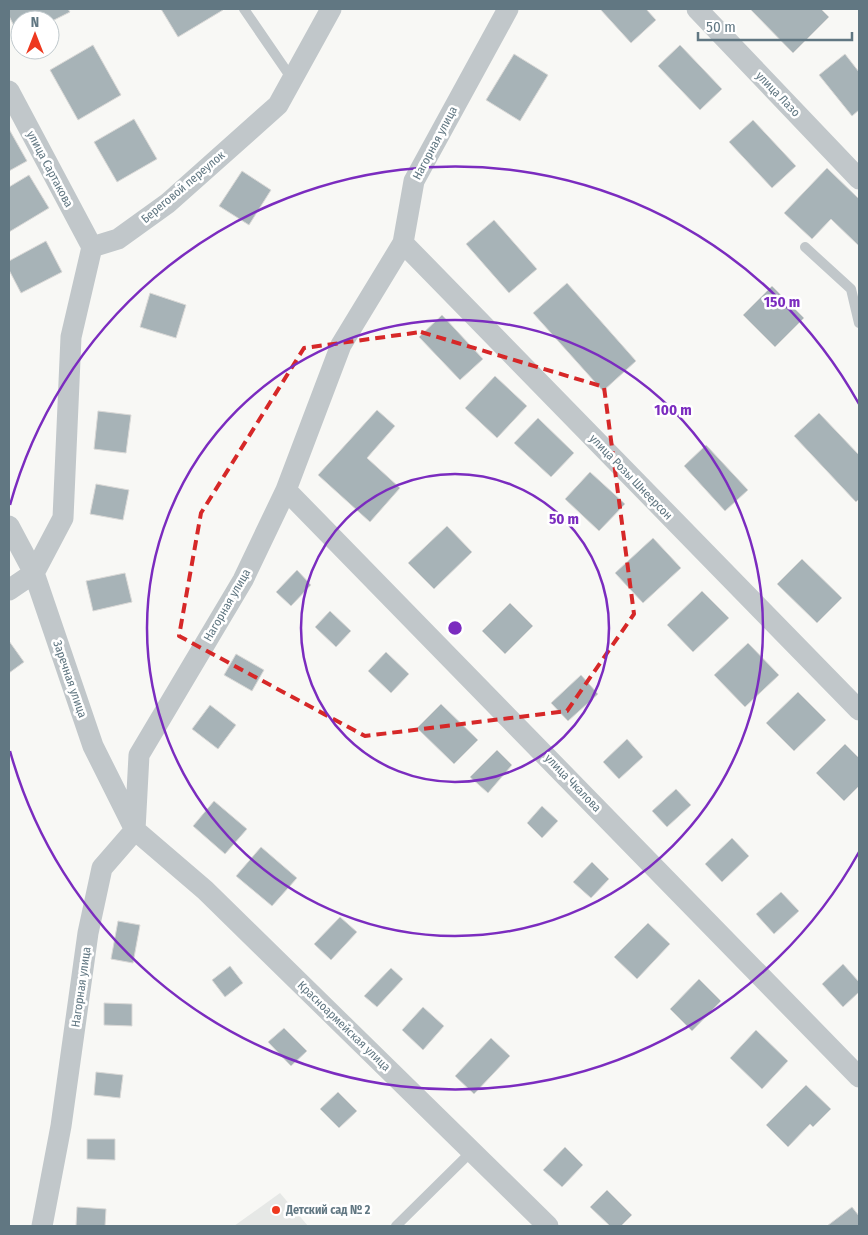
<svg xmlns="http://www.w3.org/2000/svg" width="868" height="1235" viewBox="0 0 868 1235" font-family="'Fira Sans Condensed',sans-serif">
	<rect width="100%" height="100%" fill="#f8f8f5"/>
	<!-- built -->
	<path fill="#e6e8e6" d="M280,1193L308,1226H234Z"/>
	<!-- building -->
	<path fill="#a7b3b7" stroke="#dad9d7" d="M9,9H68L70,12L50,22V20H20V38L9,16Z
		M161,9H222L223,10L178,37Z
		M600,9H646L656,20L631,43Z
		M750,9H821L829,17L793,53Z
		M93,45L121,95L78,120L50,70Z
		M680,45L722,89L700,110L658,66Z
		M514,54L548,75L520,121L486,100Z
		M845,54L859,72V110L852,116L819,75Z
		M134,119L157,159L117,182L94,142Z
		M753,120L796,166L772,188L729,142Z
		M9,129L27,161L9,171Z
		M827,168L859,199V246L831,219L812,239L784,213Z
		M242,171L271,190L249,225L219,206Z
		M29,175L49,208L9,232V187Z
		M494,220L537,269L509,293L466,244Z
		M46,241L62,272L21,293L9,270V261Z
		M567,283L636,361L603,391L533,313Z
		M772,286L804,318L775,347L743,315Z
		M150,293L186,305L176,338L140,327Z
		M442,315L483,359L460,380L419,337Z
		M495,376L527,406L497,438L465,408Z
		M377,410L395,426L367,458L400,488L370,522L318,475Z
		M98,411L131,415L126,453L94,449Z
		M819,413L859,455V499L856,502L794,436Z
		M538,418L574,453L551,477L514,443Z
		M706,445L748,490L725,511L684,466Z
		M590,472L625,504L599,531L565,499Z
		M96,484L129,490L123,520L90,514Z
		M447,526L472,552L434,589L408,563Z
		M653,538L681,568L643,603L615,573Z
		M802,559L842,598L817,623L777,584Z
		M297,570L311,585L291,606L276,592Z
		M125,573L132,602L93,611L86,581Z
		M702,591L729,618L693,652L667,625Z
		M510,603L533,626L505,654L482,631Z
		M330,611L351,631L336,647L315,627Z
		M9,641L24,662L9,673Z
		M748,643L779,675L745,707L714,675Z
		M386,652L409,674L391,693L368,671Z
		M236,654L264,670L252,691L224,675Z
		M581,675L598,694L568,721L551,703Z
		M798,692L826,720L794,751L766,723Z
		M441,704L478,740L454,764L417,728Z
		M210,705L236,725L218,749L192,729Z
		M627,739L643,757L619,779L603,762Z
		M845,744L859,758V786L844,801L816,773Z
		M497,750L512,765L488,793L470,777Z
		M676,789L691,805L667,827L652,811Z
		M214,801L247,829L225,854L193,826Z
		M542,806L558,821L542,838L527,823Z
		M732,838L749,856L722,882L705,864Z
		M261,847L297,878L272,906L236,876Z
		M592,862L609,879L591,898L573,882Z
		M781,892L799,911L774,934L756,914Z
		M340,917L357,932L331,960L314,944Z
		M118,921L140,925L133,963L111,959Z
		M648,923L670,944L637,979L614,957Z
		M843,964L859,982V992L843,1007L822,984Z
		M230,966L243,983L225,997L212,980Z
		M391,968L403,979L377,1007L364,996Z
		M699,979L721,1001L692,1031L670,1009Z
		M104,1003L132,1004V1026L104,1025Z
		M423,1007L444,1026L423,1050L402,1030Z
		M284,1028L307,1051L291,1066L268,1042Z
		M756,1030L788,1061L762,1089L730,1058Z
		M491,1038L510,1056L474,1094L455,1076Z
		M96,1072L123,1075L120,1098L94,1095Z
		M806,1085L831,1109L813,1127L810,1124L788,1147L766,1125Z
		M338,1092L357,1111L339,1128L320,1109Z
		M87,1139H115V1160L87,1159Z
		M565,1147L583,1165L562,1187L543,1170Z
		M607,1190L632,1215L621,1226H610L590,1207Z
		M77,1207L106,1209L105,1226H76Z
		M852,1207L859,1216V1226H827Z"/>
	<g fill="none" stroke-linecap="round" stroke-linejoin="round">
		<!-- lane -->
		<path stroke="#c1c7ca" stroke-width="10" d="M244,9L292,79
			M805,247L851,289L859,323
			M396,1226L472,1151"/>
		<!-- street -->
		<path stroke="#c1c7ca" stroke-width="21" d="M697,9L859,179
			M9,91L92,247
			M403,243L859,710
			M92,247L118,239L168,203L278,105L331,9
			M286,490L859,1077
			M9,526L34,573L93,746L135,830L205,890L548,1226
			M9,590L34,573L63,518L71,337L92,247
			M42,1226L61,1126L88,933L102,868L135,830L139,755L243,580L286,490L341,345L403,243L414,181L508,9"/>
	</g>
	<!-- marked area -->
	<path fill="none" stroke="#d62828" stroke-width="4" stroke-dasharray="10 6" stroke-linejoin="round" d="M421,332L604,387L634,614L567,711L365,736L179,636L201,513L304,348Z"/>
	<!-- distance rings -->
	<g fill="none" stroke="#7b2cbf" stroke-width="2.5">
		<circle cx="455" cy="628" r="154"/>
		<circle cx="455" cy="628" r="308"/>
		<path d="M859 852A462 462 0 0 1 10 751M10 505A462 462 0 0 1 859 404"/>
	</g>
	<!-- markers -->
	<circle fill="#ee391f" stroke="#fff" stroke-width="2" cx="276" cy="1210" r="5"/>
	<g text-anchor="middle" stroke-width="5" stroke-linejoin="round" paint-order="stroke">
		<!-- street labels -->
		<g font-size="12" fill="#617782" stroke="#fff">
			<text transform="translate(778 94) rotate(46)" y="4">улица Лазо</text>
			<text transform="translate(435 143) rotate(-62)" y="4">Нагорная улица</text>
			<text transform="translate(50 169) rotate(62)" y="4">улица Сартакова</text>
			<text transform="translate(183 187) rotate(-40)" y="4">Береговой переулок</text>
			<text transform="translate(631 477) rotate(46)" y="4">улица Розы Шнеерсон</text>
			<text transform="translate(227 605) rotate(-60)" y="4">Нагорная улица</text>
			<text transform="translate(70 679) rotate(71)" y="4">Заречная улица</text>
			<text transform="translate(573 783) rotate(46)" y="4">улица Чкалова</text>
			<text transform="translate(81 987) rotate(-82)" y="4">Нагорная улица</text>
			<text transform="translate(344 1026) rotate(44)" y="4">Красноармейская улица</text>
		</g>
		<!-- poi labels -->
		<g font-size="12" font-weight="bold" fill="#617782" stroke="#fff" text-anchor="start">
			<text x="286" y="1214">Детский сад № 2</text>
		</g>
	</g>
	<circle cx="455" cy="628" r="8" fill="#7b2cbf" stroke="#fff" stroke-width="2.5"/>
	<g font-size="15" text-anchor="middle" font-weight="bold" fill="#7b2cbf" stroke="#fff" stroke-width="5" stroke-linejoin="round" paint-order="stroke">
		<text x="782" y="307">150 m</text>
		<text x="673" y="415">100 m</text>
		<text x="564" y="524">50 m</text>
	</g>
	<!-- border -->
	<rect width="868" height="1235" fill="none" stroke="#617782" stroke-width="20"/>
	<!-- north arrow -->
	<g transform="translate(35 35)"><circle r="24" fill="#ffffff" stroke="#c0c9cd"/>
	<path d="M0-4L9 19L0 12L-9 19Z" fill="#ee391f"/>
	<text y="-8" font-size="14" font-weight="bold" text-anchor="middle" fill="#617782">N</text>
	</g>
	<!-- scale -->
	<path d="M698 32v8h154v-8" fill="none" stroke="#617782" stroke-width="2.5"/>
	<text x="706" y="32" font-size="15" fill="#617782" stroke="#ffffff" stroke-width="4" paint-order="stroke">50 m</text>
</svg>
